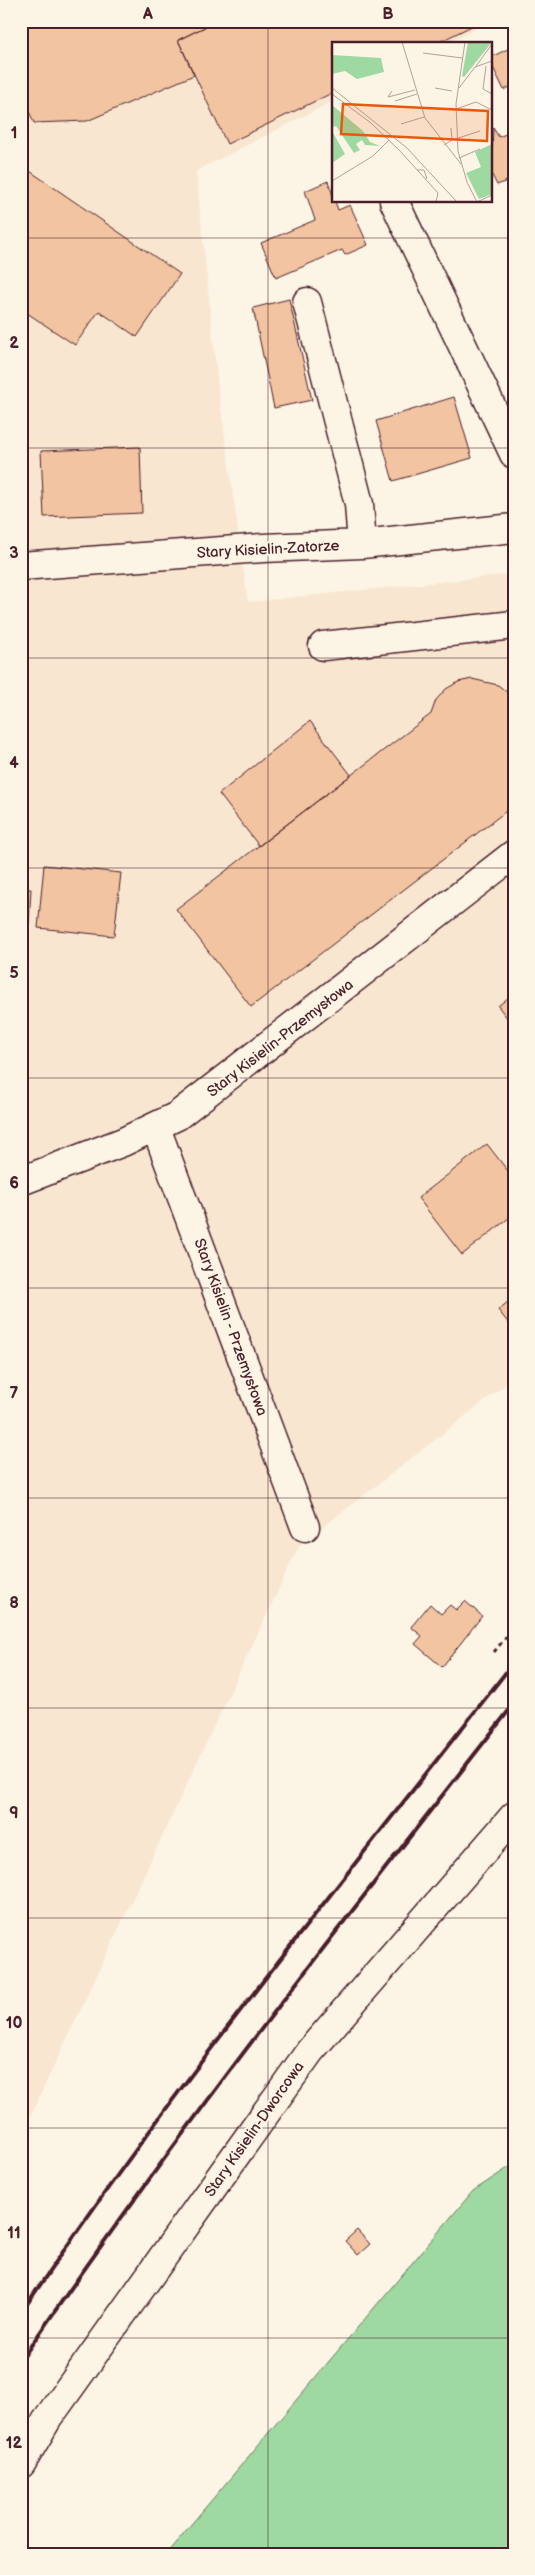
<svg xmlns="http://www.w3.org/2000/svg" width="535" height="2575" viewBox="0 0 535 2575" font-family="'Balsamiq Sans',sans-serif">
	<rect width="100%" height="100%" fill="#fcf5e5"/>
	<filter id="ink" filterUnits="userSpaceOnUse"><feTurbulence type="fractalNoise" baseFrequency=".02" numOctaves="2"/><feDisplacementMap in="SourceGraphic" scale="10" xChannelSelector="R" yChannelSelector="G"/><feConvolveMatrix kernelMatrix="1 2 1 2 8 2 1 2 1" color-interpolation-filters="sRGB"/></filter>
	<g filter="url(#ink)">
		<!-- built -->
		<path fill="#f9e6d1" d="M21,21H492L447,44H334V101L196,171L218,386L248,602L514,574V1378L299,1546L21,2136Z"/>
		<!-- green -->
		<path fill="#9dd9a0" stroke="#747c66" d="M514,2164V2554H166L473,2191Z"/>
		<!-- building -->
		<path fill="#f2c4a1" stroke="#4a1f2b" d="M21,21H217L178,40L194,75L87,121L34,123L28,109L21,112Z
			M217,21H482L435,44H334V92L227,144L178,40Z
			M512,47L514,51V85L504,90L491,63V57Z
			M493,128L499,137L514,130V189L511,190L507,181L497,185L491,173Z
			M21,165L180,274L137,337L99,311L75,345L21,309Z
			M328,181L338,210L350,205L368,245L345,255L342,250L276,278L261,243L315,220L305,191Z
			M289,299L312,400L274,408L253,308Z
			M454,397L472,458L393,481L376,421Z
			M140,447L142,513L44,517L41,451Z
			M472,679L498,685L514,698V805L251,1007L176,909L431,714L436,700L446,689L458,682Z
			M310,721L351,775L259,846L219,794Z
			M44,865L121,873L114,936L38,928Z
			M21,889H31L29,924L21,923Z
			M514,993V1027L498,1006Z
			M487,1144L514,1179V1214L462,1255L418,1198Z
			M514,1297V1330L498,1310Z
			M465,1601L482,1616L442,1667L415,1644L422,1636L411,1627L430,1604L441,1614L450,1605L456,1610Z
			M357,2230L370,2244L358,2255L345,2241Z"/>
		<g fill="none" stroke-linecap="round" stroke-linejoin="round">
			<!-- minor casing -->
			<g stroke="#4a1f2b" stroke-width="31">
				<path id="minor" d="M394,201L514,454
					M307,302L359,504L362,544
					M21,566L263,548L362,544L514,528
					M323,646L514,625
					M156,1128L305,1527
					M21,1181L123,1142L177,1116L514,854
					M21,2464L48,2418L310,2051L514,1816"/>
			</g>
			<!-- path -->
			<path stroke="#4a1f2b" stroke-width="3" stroke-dasharray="4 4" stroke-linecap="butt" d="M494,1652L514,1627"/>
			<!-- minor -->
			<use href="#minor" stroke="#fcf5e5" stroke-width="28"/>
			<!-- rail -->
			<path stroke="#4a1f2b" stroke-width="4" d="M21,2313C173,2087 346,1876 514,1662
				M21,2360C176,2134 345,1919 514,1704"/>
		</g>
	</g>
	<!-- grid -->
	<path fill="none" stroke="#4a1f2b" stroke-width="1" stroke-opacity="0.55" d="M268,21V2554M21,238H514M21,448H514M21,658H514M21,868H514M21,1078H514M21,1288H514M21,1498H514M21,1708H514M21,1918H514M21,2128H514M21,2338H514"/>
	<g text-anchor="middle" stroke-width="4" stroke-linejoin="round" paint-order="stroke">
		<!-- street labels -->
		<g font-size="15" fill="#4a1f2b" stroke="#fcf5e5">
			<text transform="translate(268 549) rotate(-3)" y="5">Stary Kisielin-Zatorze</text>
			<text transform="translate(280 1038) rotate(-38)" y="5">Stary Kisielin-Przemysłowa</text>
			<text transform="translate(231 1327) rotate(70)" y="5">Stary Kisielin - Przemysłowa</text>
			<text transform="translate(254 2129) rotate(-55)" y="5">Stary Kisielin-Dworcowa</text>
		</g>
	</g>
	<!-- overview -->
	<g transform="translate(332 42)">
		<rect width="160" height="160" fill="#fcf5e5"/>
		<path d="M136,0H160L132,35L130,34ZM0,13L49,16L52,30L25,37L13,29L0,32ZM0,63L31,89L38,100L48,104L33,103L30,98L24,102L28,108L22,111L4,84L0,85ZM0,89L13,112L0,121ZM160,102V152L147,157L134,131L149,125L143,110Z" fill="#9dd9a0"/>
		<path fill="none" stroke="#b59f9b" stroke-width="1" d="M70,0L93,76L129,122M133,0L124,62L126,109L135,140L145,160M91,11L130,16M144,24L160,2M154,24L151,47L160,52M0,46L75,106L125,160M103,46L120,49M127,46L143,25L160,19M60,49L56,55L83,48M0,52L39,81L68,109L106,151L104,160M63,59L85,52M124,67L144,60L160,68M69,82L92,75M120,98L148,89M112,103L120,98L119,86M127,116L148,107M85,128H92L95,137M0,139L41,114L57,98M145,160L160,153"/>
		<path fill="#e8590c" fill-opacity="0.15" stroke="#e8590c" stroke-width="2.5" d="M11,62L156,69L155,99L9,92Z"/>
		<rect width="160" height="160" fill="none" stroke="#4a1f2b" stroke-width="2.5"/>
	</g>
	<!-- margin -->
	<rect width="535" height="2575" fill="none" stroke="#fcf5e5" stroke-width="55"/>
	<rect x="28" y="28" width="480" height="2520" fill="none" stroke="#4a1f2b" stroke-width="2"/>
	<g font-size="16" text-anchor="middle" font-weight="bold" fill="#4a1f2b">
		<text x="148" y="19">A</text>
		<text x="388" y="19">B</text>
		<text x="14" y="138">1</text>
		<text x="14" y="348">2</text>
		<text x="14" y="558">3</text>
		<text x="14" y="768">4</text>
		<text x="14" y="978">5</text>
		<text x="14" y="1188">6</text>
		<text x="14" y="1398">7</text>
		<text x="14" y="1608">8</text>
		<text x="14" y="1818">9</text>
		<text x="14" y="2028">10</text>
		<text x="14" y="2238">11</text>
		<text x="14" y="2448">12</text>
	</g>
</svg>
